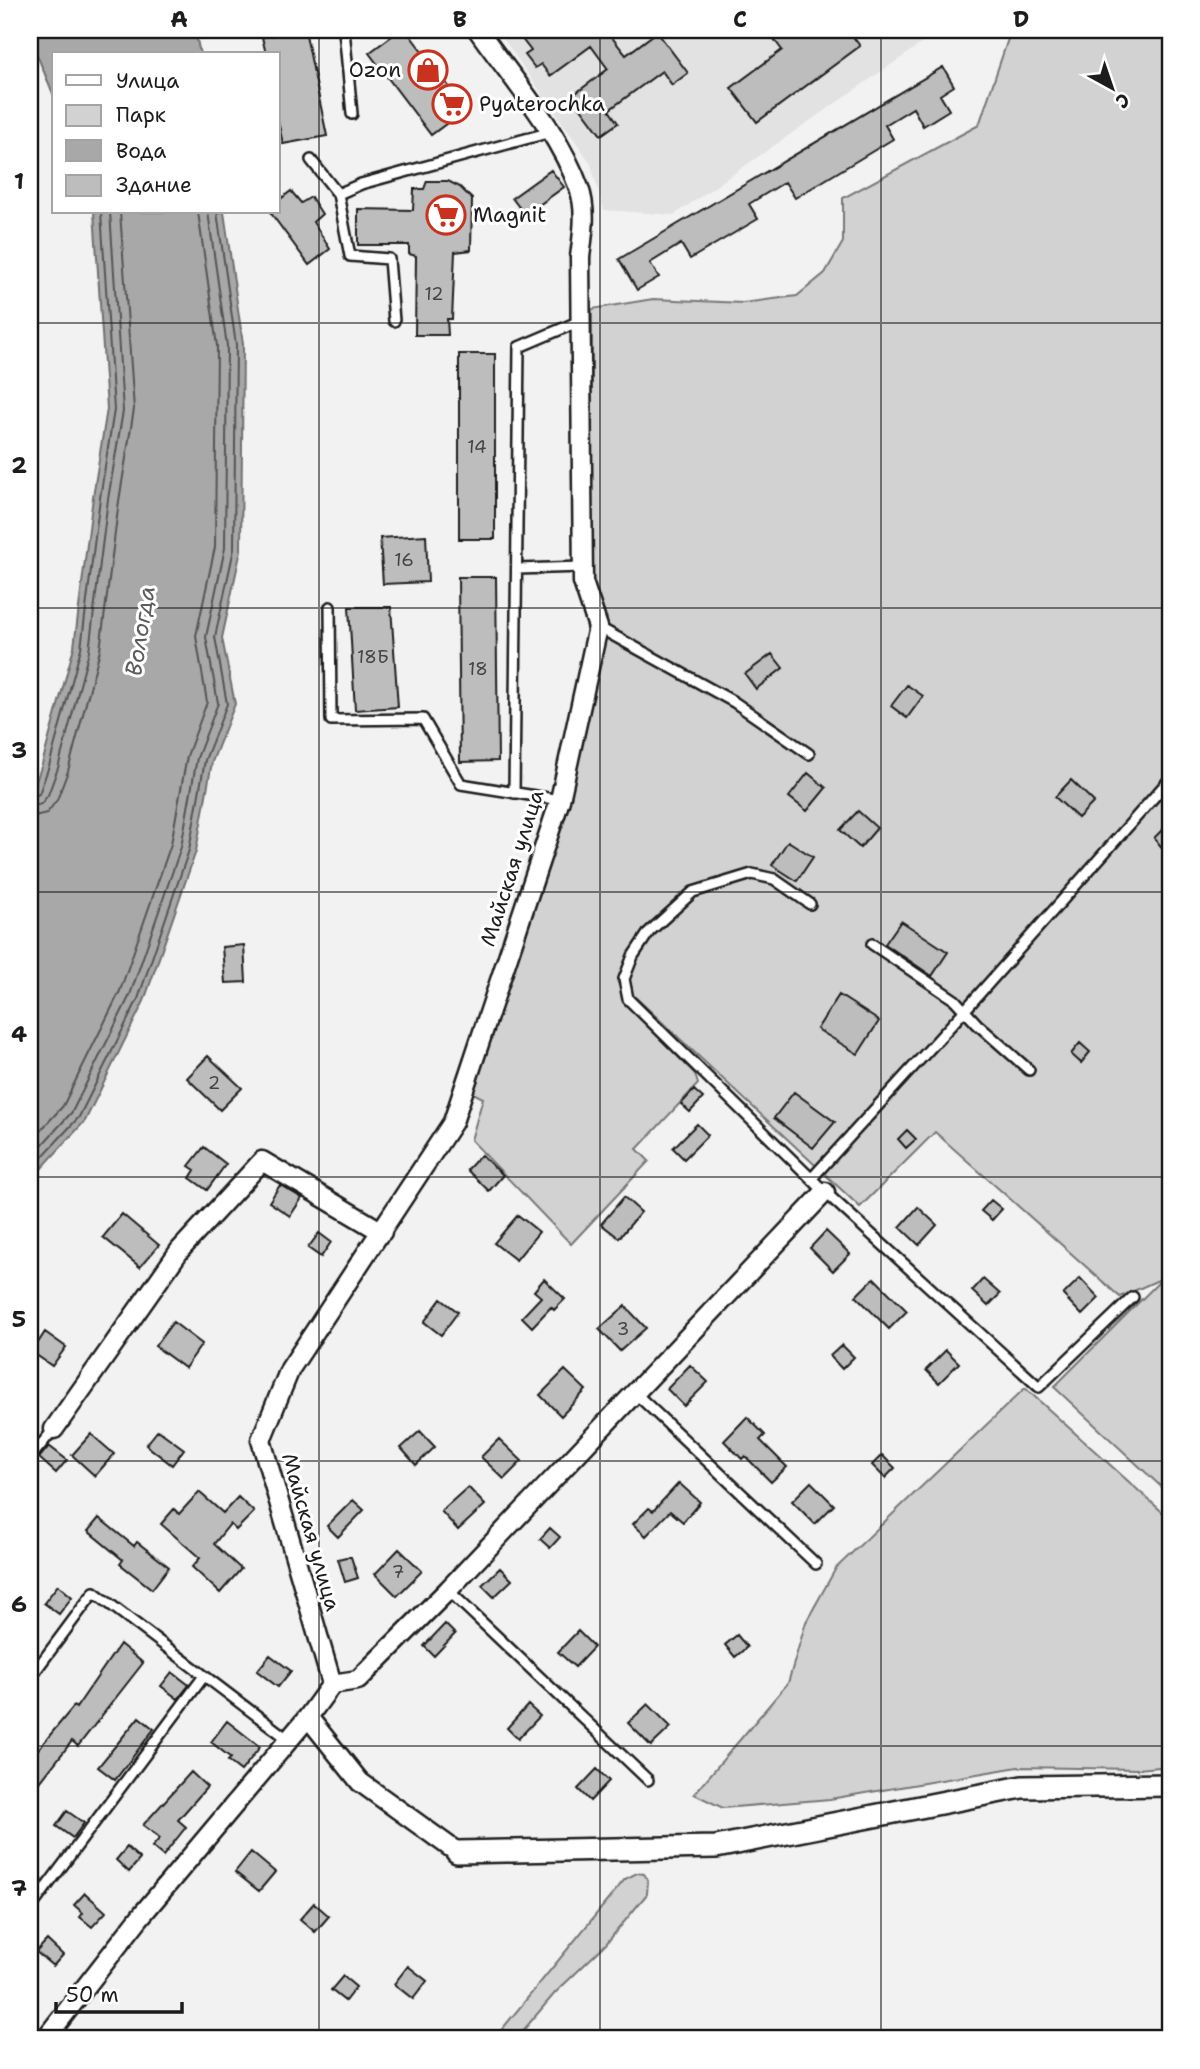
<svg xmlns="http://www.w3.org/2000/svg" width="1200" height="2069" viewBox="0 0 1200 2069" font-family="'Shantell Sans',sans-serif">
	<rect width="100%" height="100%" fill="#f2f2f2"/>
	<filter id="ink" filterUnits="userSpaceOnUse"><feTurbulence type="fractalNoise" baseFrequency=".0143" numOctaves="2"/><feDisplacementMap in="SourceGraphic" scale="14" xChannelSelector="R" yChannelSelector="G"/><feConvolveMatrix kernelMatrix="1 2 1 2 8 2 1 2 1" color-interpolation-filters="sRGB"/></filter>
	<g filter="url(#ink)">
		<!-- built -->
		<path fill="#e2e2e2" d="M497,30H941L674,215L604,210L590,162Z"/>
		<!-- green -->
		<path fill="#d2d2d2" stroke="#777" stroke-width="2" d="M1011,30H1170V1495L1054,1387L1163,1278L1120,1297L935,1132L860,1207L617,980L624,1000L632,1010L695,1074L698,1084L637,1149L649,1161L571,1244L471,1140L483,1098L469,1091L565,801L607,618L591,580L592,309L653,299L743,303L797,296L825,273L843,242V198L979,125Z
			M1025,1388L1170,1519V1766L1138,1769L1018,1767L830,1799L723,1808L694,1794L788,1683L806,1622L836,1568Z
			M637,1873L644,1874L648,1880L647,1894L606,1944L555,1993L516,2039H494L625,1879Z"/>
		<!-- water -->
		<path fill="#a8a8a8" stroke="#707070" stroke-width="2" d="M30,30H195L200,54H54V96L30,38Z
			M94,212H224L243,344L241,550L222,638L235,704L212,762L196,851L144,1001L85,1121L30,1181V799L42,764L74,647L93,497L107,409Z"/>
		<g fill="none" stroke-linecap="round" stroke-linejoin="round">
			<!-- shore -->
			<path stroke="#545454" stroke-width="2" d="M30,798L39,794L49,766L81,648L100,498L114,410L101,212
				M30,807L41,804L48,795L58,768L89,651L108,499L123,411L110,212
				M30,817L47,813L57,800L68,771L100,650L119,501L134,409L120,212
				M30,1142L63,1106L120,991L171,844L187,756L207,702L196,636L215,547L217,346L198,212
				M30,1158L72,1112L130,995L181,847L197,758L218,703L206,637L225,548L227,346L208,212
				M30,1170L79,1117L138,999L189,850L205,760L227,704L215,637L234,549L236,345L217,212"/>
		</g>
		<!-- building -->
		<path fill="#bdbdbd" stroke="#1c1c1c" stroke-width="2" d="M305,30L327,136L283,144L278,121V54H266L262,37Z
			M400,30H406L466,109L431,135L369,53Z
			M515,30H545L550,37L559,30H606L626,55L657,32L688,73L672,85L662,71L609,110L618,123L601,135L572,96L608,69L591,46L550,76L541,64L535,68L525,55L531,51Z
			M767,30H848L860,46L757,122L731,88L782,50Z
			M943,67L954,86L940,95L949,110L923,126L913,108L885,125L893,139L795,198L785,182L749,204L758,219L690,259L681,244L650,263L659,277L637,290L619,259Z
			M551,170L564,187L525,215L512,198Z
			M427,181H448L460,187L472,199L471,250L455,252L452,319H447L448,335H415L416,256L409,254V245H358V209L413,210L414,189H424Z
			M291,191L301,203L311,197L322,214L313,222L330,249L309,265L270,212H278V201Z
			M459,354H495V539H459Z
			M426,535L428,582L383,584L380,538Z
			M458,577H496L498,761L460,762Z
			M349,607H391L398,707L355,710Z
			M772,654L783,668L756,689L745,674Z
			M907,685L923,696L907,718L891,706Z
			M808,773L826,788L807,811L789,797Z
			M1071,780L1094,802L1078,818L1055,797Z
			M858,811L877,828L860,848L840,830Z
			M1164,828L1170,835V857L1154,838Z
			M788,841L813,857L797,881L772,865Z
			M901,921L948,952L932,976L885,944Z
			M244,945L246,982L225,983L222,947Z
			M839,995L879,1021L858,1054L817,1029Z
			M1080,1043L1090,1052L1081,1063L1071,1054Z
			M208,1056L242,1088L220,1110L187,1078Z
			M694,1090L703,1098L690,1112L681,1104Z
			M794,1092L835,1122L813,1148L774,1118Z
			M697,1124L708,1135L684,1159L673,1148Z
			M907,1130L916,1139L906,1148L898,1139Z
			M204,1147L226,1164L207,1190L190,1178L195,1170L189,1166Z
			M481,1155L503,1175L489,1191L467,1170Z
			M280,1185L302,1198L290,1216L269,1202Z
			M624,1197L641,1212L619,1238L601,1224Z
			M991,1200L1002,1209L992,1220L981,1211Z
			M918,1207L937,1225L919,1245L900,1227Z
			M122,1214L159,1245L140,1267L103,1237Z
			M518,1215L539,1232L516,1260L494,1243Z
			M826,1231L850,1254L833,1271L810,1248Z
			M319,1233L331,1242L321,1257L308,1248Z
			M874,1278L907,1311L889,1329L856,1296Z
			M1080,1278L1099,1298L1082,1315L1063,1295Z
			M544,1279L565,1299L554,1310L551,1307L532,1327L522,1317L541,1297L534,1291Z
			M983,1279L1000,1294L988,1306L972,1291Z
			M441,1299L458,1312L441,1335L424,1322Z
			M625,1306L646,1328L620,1351L599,1329Z
			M173,1322L202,1344L185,1368L155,1346Z
			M45,1332L66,1347L52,1366L32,1352Z
			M842,1345L854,1357L842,1369L830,1356Z
			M946,1350L959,1363L939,1383L926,1370Z
			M690,1365L708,1382L684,1406L667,1389Z
			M565,1370L586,1390L561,1416L540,1395Z
			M747,1417L765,1435L760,1440L787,1467L771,1482L745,1456L742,1459L724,1441Z
			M158,1430L184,1449L172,1465L146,1445Z
			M420,1431L435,1447L416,1465L401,1448Z
			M91,1434L114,1454L95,1476L72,1455Z
			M499,1439L522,1461L504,1479L481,1457Z
			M49,1446L67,1460L56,1473L39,1458Z
			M882,1455L895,1468L885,1478L872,1465Z
			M811,1482L834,1505L815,1524L792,1501Z
			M679,1483L700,1502L683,1522L670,1511L646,1536L633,1524L649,1508L653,1511Z
			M468,1487L485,1505L458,1530L441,1511Z
			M199,1492L223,1513L238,1497L254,1512L236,1530L230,1524L214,1544L241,1569L220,1593L192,1567L200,1558L161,1524L174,1509L179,1514Z
			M353,1500L364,1510L338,1537L327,1526Z
			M99,1518L134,1546L137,1542L169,1567L152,1589L120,1564L123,1560L88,1531Z
			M550,1528L560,1537L550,1548L540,1539Z
			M399,1549L422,1571L397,1596L375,1574Z
			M346,1557H351L358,1578L345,1582L338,1559Z
			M500,1568L512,1580L494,1597L482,1585Z
			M58,1585L72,1597L59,1614L44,1603Z
			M445,1624L455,1634L434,1656L424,1646Z
			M578,1631L594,1647L575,1667L558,1652Z
			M737,1635L747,1647L735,1657L725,1645Z
			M120,1644L143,1663L78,1746L72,1741L30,1795V1759L74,1706L76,1708Z
			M270,1655L291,1671L278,1687L257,1671Z
			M172,1672L189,1685L178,1699L161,1686Z
			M648,1704L671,1727L651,1746L628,1723Z
			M528,1705L540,1716L518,1739L507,1728Z
			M139,1717L154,1729L115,1780L98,1767Z
			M227,1721L260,1747L241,1771L228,1761L231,1758L211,1742Z
			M597,1769L609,1781L590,1801L578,1789Z
			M191,1772L207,1787L178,1820L186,1827L163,1856L152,1847L160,1838L143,1825Z
			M67,1811L84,1823L73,1838L56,1826Z
			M127,1847L140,1859L129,1872L116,1860Z
			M251,1852L275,1872L259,1891L235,1872Z
			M85,1893L106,1912L92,1927L80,1917L83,1913L74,1905Z
			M314,1903L329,1916L315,1932L300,1919Z
			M47,1940L63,1955L53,1966L36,1952Z
			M408,1966L427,1981L413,1999L394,1984Z
			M343,1976L356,1987L345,2001L331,1990Z"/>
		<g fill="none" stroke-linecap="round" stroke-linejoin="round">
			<!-- service casing -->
			<g stroke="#1c1c1c" stroke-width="14">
				<path id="service" d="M344,30L352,114
					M311,160L338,194
					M394,321L389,259L350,256L338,194L361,184L551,132
					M517,569L583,567
					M330,607L331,720L423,719L461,784L560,800
					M598,627L734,702L809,754
					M514,793L519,347L580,321
					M810,904L774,879L752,874L693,892L649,932L633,956L624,979L628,999L825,1192L1039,1387L1133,1297
					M872,944L955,1000L977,1024L1029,1070
					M812,1178L965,1010L1170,779
					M634,1392L816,1564
					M30,1458L54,1429
					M448,1590L648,1780
					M30,1678L94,1592L289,1740
					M30,1909L204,1676"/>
			</g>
			<!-- minor casing -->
			<g stroke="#1c1c1c" stroke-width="23">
				<path id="minor" d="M54,1429L180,1250L262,1161L382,1232
					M332,1684L261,1440L290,1369L453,1122L560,800L598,627L583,582L580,257C583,234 587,210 579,188C558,130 513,80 478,30
					M308,1717L360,1782L457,1852
					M45,2039L140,1917L308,1717L332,1684L358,1680L448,1590L825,1192"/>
			</g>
			<!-- tertiary casing -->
			<g stroke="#1c1c1c" stroke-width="26">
				<path id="tertiary" d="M457,1852L716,1847L1022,1787L1170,1785"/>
			</g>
			<!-- service -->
			<use href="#service" stroke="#fff" stroke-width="9"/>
			<!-- minor -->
			<use href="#minor" stroke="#fff" stroke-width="18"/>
			<!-- tertiary -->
			<use href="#tertiary" stroke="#fff" stroke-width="21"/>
		</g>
	</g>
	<!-- grid -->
	<path fill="none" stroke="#1c1c1c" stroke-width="2" stroke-opacity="0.55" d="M319,30V2039M600,30V2039M881,30V2039M30,323H1170M30,608H1170M30,892H1170M30,1177H1170M30,1461H1170M30,1746H1170"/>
	<!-- icons -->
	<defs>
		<g id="shop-ring" transform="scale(2.0125)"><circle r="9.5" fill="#fff" stroke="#c8321e" stroke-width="1.5"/><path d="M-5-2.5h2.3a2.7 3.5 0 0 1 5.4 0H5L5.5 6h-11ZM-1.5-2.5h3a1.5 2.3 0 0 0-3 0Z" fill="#c8321e"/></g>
		<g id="supermarket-ring" transform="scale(2.0125)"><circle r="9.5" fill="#fff" stroke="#c8321e" stroke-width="1.5"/><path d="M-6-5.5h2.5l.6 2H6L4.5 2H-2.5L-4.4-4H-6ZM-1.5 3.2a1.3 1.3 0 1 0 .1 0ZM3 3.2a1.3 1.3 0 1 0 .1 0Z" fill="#c8321e"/></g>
	</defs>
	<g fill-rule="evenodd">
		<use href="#shop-ring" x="428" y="70"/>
		<use href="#supermarket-ring" x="452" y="104"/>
		<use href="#supermarket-ring" x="446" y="215"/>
	</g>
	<g text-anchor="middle" stroke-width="6" stroke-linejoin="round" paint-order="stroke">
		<!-- number labels -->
		<g font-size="18" fill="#444">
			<text x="434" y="300">12</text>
			<text x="477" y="453">14</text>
			<text x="404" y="566">16</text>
			<text x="373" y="663">18Б</text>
			<text x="478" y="675">18</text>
			<text x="214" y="1089">2</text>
			<text x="623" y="1335">3</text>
			<text x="398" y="1578">7</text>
		</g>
		<!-- poi labels -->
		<g font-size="21" fill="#1c1c1c" stroke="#fff" text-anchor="start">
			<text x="401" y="77" text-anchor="end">Ozon</text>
			<text x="479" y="111">Pyaterochka</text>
			<text x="473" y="222">Magnit</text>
		</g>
		<!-- street labels -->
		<g font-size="21" fill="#1c1c1c" stroke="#fff">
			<text transform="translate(512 868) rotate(-72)" y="7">Майская улица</text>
			<text transform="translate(311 1532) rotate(74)" y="7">Майская улица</text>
		</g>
		<!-- water labels -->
		<g font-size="23" font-style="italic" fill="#5b5b5b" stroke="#fff">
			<text transform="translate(140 631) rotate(-81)" y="8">Вологда</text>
		</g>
	</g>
	<!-- margin -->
	<rect width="1200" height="2069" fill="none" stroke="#fff" stroke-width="77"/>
	<!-- legend -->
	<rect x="52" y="52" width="228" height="161" fill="#ffffff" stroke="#a4a4a4" stroke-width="2"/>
	<rect x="66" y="75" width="35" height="10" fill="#ffffff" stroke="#a4a4a4" stroke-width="2"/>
	<text x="116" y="88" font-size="21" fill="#1c1c1c">Улица</text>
	<rect x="66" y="105" width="35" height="21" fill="#d2d2d2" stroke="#a4a4a4" stroke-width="2"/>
	<text x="116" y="122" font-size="21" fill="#1c1c1c">Парк</text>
	<rect x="66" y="140" width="35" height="21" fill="#a8a8a8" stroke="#a4a4a4" stroke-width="2"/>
	<text x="116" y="158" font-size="21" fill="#1c1c1c">Вода</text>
	<rect x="66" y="175" width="35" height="21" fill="#bdbdbd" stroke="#a4a4a4" stroke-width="2"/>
	<text x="116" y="192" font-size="21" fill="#1c1c1c">Здание</text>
	<!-- north arrow -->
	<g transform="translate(1112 88) rotate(140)" stroke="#ffffff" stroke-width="5" paint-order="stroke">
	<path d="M0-5L12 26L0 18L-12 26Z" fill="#1c1c1c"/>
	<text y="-10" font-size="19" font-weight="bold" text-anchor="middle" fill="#1c1c1c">С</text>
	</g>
	<!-- scale -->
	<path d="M56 2002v10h126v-10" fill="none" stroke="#1c1c1c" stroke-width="3.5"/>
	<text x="66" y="2002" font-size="21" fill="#1c1c1c" stroke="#ffffff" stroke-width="5" paint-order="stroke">50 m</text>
	<rect x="38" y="38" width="1124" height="1992" fill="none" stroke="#1c1c1c" stroke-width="2.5"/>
	<g font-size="23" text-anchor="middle" font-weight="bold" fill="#1c1c1c">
		<text x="179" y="27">A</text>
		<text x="460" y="27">B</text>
		<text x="740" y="27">C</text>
		<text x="1021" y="27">D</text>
		<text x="19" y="189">1</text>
		<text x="19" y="473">2</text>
		<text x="19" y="758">3</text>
		<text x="19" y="1042">4</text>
		<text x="19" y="1327">5</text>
		<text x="19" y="1612">6</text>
		<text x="19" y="1896">7</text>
	</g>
</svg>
